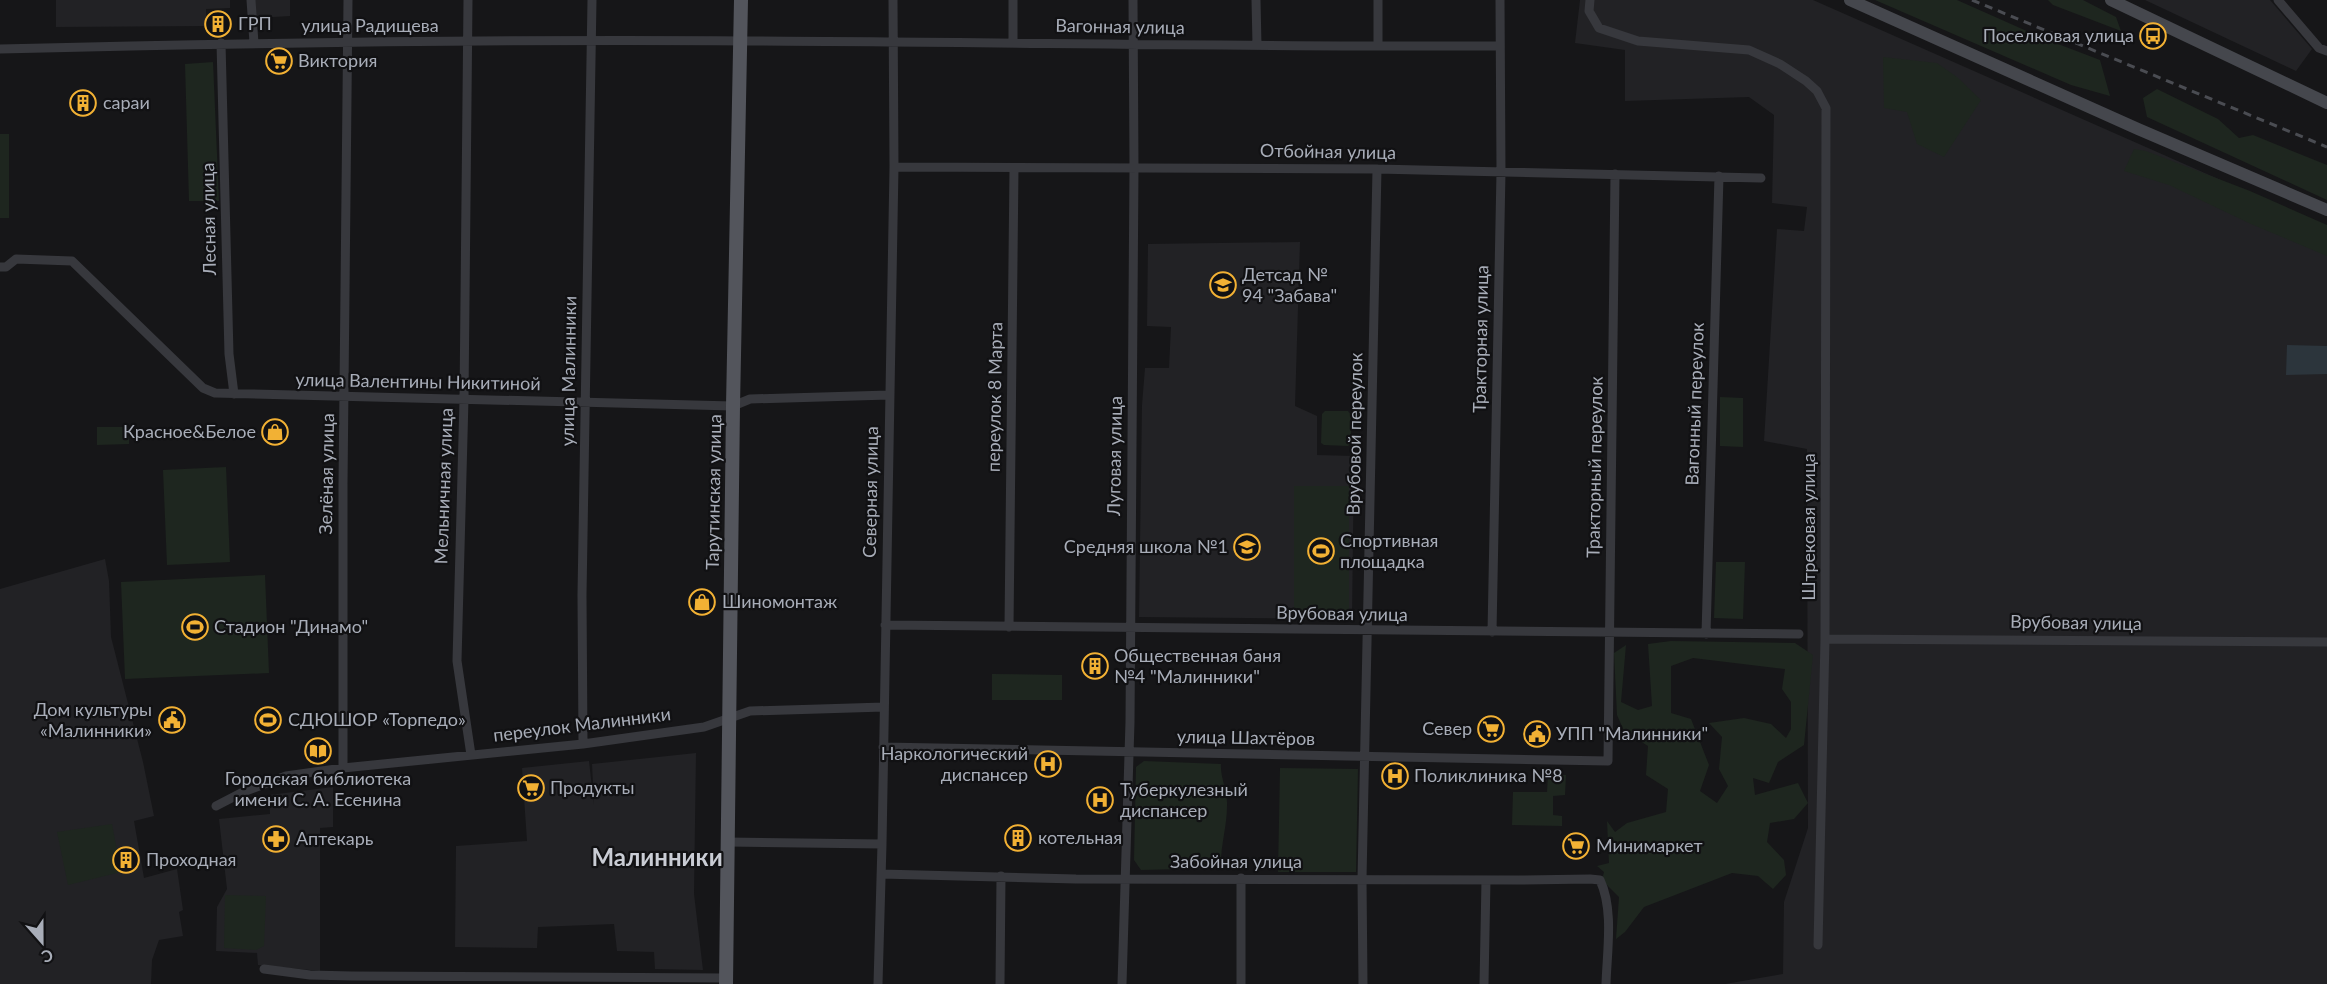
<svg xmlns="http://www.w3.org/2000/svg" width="2327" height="984" viewBox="0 0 2327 984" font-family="Lato,sans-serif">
	<rect width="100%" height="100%" fill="#161618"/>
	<!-- built -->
	<path fill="#222225" d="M56,0H230V8L206,9V26L56,27Z
		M255,0H290V16L256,18Z
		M1580,0H1813L2327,227V984H1725L1783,974L1784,902L1808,828L1807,449L1764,441L1777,229L1804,231L1807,207L1772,203L1774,115L1749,97L1625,101V50L1575,43Z
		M2145,0H2270L2312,49L2296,71Z
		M1300,242L1295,406L1317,416V455L1354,456L1352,619L1139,617L1142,405L1145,368H1169L1171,327L1147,326L1148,244Z
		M105,559L109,581L111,637L143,762L154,816L134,821L144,878L177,869L183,910L179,912L183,936L159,940L152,960L151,984H0V589Z
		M696,753L694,894L703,970L655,969L654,952L617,951L614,924L538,927L537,948L455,947L456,846L527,841L522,768L589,761L594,805L592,764Z
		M333,787V827L320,828V971L258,965L257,953L216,951L217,907L227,889L219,819L270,814L269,795Z"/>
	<!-- green -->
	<path fill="#1e261f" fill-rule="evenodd" d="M1875,0H1957L2045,39L2100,60L2110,96L2071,85Z
		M2048,0H2083L2116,17L2121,31L2053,5Z
		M1883,57L1937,63L1957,77L1981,100L1944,157L1917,144L1907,112L1884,108Z
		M213,62L219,201H189L185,64Z
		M2157,89L2218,119L2239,138L2253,135L2327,165V200L2147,117L2143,98Z
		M0,134H9V218H0Z
		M2134,149L2146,151L2250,191L2327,225V256L2251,224L2169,185L2124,171Z
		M1720,397L1743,398V447L1720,446Z
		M1325,411H1348L1351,415V443L1348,446L1324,445L1321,443L1322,414Z
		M97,427H129V444L97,445Z
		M226,467L230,562L167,565L163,470Z
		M1294,486H1349V617L1294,616Z
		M1716,562H1745L1743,619L1714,618Z
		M265,575L269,673L125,679L121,582Z
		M1671,641L1795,643L1813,655L1804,745L1778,762L1769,783L1753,778L1755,795L1798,783L1808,803L1794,819L1770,823L1767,842L1784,860L1786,875L1773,889L1758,876L1732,873L1644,907L1625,932L1616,939L1619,897L1602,880L1604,872L1597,866L1609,863L1607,821L1615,832L1627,823L1666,812L1668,789L1646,775L1648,746L1624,731L1617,715L1614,653L1626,645L1621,702L1638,710L1652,706L1648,644ZM1693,658L1785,669L1782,689L1791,702V729L1786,738L1771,724L1744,718L1709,723L1722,737L1719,769L1728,786L1717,803L1700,791L1709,765L1691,719L1671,713V666Z
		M992,674L1062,675V700H992Z
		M1144,761L1221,764C1220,778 1228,791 1227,806C1227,827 1220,847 1221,868L1141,870L1134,860L1136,767Z
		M1280,768L1358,769L1356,872H1278Z
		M1548,775H1566L1565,795L1553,796V815L1562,816V826L1512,825L1513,792H1547Z
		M112,824L121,872L68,885L57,832Z
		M225,895L266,896L264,946L256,950L224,948Z"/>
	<!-- water -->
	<path fill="#2c353c" d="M2287,345L2327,346V374L2286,375Z"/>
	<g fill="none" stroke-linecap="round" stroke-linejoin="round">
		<!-- street -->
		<path stroke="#37383d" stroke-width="9" d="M251,0L254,43
			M468,0L464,399L457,661L471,755
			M1256,0L1257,45
			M1378,0V46
			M1590,0L1589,11L1599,28L1638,41L1749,50L1780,64L1806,81L1817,91L1826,108L1825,639L1818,945
			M2278,0L2319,48L2327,51
			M221,43L229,354L234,394
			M1013,43V0
			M0,49C248,43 497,39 746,41C997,42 1248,47 1499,46
			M894,167L1377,169L1761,178
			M0,267H6L16,259L72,261L203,388L215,393L733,406L750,399L889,395
			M885,625L1799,634
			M1009,627L1014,168
			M1492,632L1501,172L1500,0
			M1706,634L1719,176
			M1825,639L2327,642
			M583,744L582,595L592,0
			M883,747L1608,761L1615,174
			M343,768V484L348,0
			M216,806L243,792L286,776L343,768L583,744L704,727L750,711L884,707
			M727,842L882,844
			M881,874L1076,879L1520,880L1590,879L1600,880C1614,910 1607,951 1606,984
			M264,969L310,975L352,976L726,978
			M878,984L882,844L894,167L893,0
			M1000,984L1001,876
			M1122,984L1130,722L1134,167L1133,0
			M1241,984V878
			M1363,984L1362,879L1377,169
			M1484,984L1486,880"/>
		<!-- secondary -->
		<path stroke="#45474d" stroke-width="12" d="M1850,0L2138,129L2327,210
			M2111,0L2327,103"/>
		<!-- primary -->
		<path stroke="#53555c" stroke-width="14" d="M726,984L733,406L741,0"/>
		<!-- rail -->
		<path stroke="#4a4c52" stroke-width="3" stroke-dasharray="8 6" stroke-linecap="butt" d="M1972,0L2327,147"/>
	</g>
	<!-- icons -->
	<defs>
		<g id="building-ring" transform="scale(1.35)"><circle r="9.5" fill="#111113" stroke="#f2b134" stroke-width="1.5"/><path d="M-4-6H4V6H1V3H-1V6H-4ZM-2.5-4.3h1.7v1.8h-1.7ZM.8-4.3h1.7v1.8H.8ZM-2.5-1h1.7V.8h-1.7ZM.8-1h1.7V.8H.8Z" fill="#f2b134"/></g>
		<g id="bus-ring" transform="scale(1.35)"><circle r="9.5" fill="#111113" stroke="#f2b134" stroke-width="1.5"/><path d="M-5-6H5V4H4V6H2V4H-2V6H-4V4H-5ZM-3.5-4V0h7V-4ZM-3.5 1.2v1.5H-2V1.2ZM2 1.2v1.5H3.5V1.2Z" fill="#f2b134"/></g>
		<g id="supermarket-ring" transform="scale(1.35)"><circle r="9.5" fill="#111113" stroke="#f2b134" stroke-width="1.5"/><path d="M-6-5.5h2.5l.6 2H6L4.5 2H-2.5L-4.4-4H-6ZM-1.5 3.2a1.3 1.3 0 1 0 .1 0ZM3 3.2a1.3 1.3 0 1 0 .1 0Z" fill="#f2b134"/></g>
		<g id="school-ring" transform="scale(1.35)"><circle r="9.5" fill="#111113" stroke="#f2b134" stroke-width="1.5"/><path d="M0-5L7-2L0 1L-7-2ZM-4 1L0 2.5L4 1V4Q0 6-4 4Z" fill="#f2b134"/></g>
		<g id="shop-ring" transform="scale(1.35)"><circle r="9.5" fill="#111113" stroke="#f2b134" stroke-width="1.5"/><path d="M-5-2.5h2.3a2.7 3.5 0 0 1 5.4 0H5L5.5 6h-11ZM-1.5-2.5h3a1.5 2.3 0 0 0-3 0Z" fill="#f2b134"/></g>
		<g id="stadium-ring" transform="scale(1.35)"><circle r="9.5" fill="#111113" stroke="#f2b134" stroke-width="1.5"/><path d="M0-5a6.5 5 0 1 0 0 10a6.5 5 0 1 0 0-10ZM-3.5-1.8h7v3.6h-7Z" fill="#f2b134"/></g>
		<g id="civic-ring" transform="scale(1.35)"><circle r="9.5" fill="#111113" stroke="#f2b134" stroke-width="1.5"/><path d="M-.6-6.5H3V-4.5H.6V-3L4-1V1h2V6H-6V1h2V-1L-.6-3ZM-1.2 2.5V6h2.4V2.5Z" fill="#f2b134"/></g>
		<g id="library-ring" transform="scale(1.35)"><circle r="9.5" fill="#111113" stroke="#f2b134" stroke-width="1.5"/><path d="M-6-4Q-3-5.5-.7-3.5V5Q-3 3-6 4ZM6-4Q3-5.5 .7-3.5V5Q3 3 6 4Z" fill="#f2b134"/></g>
		<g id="hospital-ring" transform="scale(1.35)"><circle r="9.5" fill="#111113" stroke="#f2b134" stroke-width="1.5"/><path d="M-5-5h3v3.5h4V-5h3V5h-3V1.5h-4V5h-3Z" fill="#f2b134"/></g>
		<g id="pharmacy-ring" transform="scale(1.35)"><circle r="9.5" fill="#111113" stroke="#f2b134" stroke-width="1.5"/><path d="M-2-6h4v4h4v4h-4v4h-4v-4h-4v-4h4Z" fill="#f2b134"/></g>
	</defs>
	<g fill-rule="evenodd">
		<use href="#building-ring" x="218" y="24"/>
		<use href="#bus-ring" x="2153" y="36"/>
		<use href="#supermarket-ring" x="279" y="61"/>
		<use href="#building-ring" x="83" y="103"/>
		<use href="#school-ring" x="1223" y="285"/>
		<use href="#shop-ring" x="275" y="432"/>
		<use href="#school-ring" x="1247" y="547"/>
		<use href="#stadium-ring" x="1321" y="551"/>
		<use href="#shop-ring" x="702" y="602"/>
		<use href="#stadium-ring" x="195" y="627"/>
		<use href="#building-ring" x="1095" y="666"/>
		<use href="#civic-ring" x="172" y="720"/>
		<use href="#stadium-ring" x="268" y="720"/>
		<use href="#supermarket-ring" x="1491" y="729"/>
		<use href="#civic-ring" x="1537" y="734"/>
		<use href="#library-ring" x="318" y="751"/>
		<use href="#hospital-ring" x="1048" y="764"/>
		<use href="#hospital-ring" x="1395" y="776"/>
		<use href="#supermarket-ring" x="531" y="788"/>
		<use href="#hospital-ring" x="1100" y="800"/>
		<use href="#building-ring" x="1018" y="838"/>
		<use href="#pharmacy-ring" x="276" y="839"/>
		<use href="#supermarket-ring" x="1576" y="846"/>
		<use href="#building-ring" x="126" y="860"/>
	</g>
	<g text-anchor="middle" stroke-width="4.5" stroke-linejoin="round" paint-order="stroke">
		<!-- poi labels -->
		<g font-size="18" fill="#a8adb8" stroke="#111113" text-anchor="start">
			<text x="238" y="30">ГРП</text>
			<text x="2134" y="42" text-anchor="end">Поселковая улица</text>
			<text x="298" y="67">Виктория</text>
			<text x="103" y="109">сараи</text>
			<text x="1242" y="281">Детсад №<tspan x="1242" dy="21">94 "Забава"</tspan></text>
			<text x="256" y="438" text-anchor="end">Красное&amp;Белое</text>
			<text x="1340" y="547">Спортивная<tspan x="1340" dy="21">площадка</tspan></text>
			<text x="1228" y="553" text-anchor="end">Средняя школа №1</text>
			<text x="722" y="608">Шиномонтаж</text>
			<text x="214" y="633">Стадион "Динамо"</text>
			<text x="1114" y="662">Общественная баня<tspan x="1114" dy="21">№4 "Малинники"</tspan></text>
			<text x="152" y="716" text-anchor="end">Дом культуры<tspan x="152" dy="21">«Малинники»</tspan></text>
			<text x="288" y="726">СДЮШОР «Торпедо»</text>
			<text x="1472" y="735" text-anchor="end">Север</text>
			<text x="1556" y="740">УПП "Малинники"</text>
			<text x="1028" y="760" text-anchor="end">Наркологический<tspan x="1028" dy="21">диспансер</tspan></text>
			<text x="1414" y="782">Поликлиника №8</text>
			<text x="318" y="785" text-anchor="middle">Городская библиотека<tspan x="318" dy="21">имени С. А. Есенина</tspan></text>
			<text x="550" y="794">Продукты</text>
			<text x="1120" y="796">Туберкулезный<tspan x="1120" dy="21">диспансер</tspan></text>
			<text x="1038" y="844">котельная</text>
			<text x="296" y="845">Аптекарь</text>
			<text x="1596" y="852">Минимаркет</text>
			<text x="146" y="866">Проходная</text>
		</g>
		<!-- street labels -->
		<g font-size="18" fill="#a8adb8" stroke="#111113">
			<text x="370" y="32">улица Радищева</text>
			<text transform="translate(1120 27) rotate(1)" y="6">Вагонная улица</text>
			<text transform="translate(1328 152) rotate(1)" y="6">Отбойная улица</text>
			<text transform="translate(209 219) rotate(-91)" y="6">Лесная улица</text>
			<text transform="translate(1481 339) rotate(-89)" y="6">Тракторная улица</text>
			<text transform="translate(569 371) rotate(-89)" y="6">улица Малинники</text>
			<text transform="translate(418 382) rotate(1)" y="6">улица Валентины Никитиной</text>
			<text transform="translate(995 397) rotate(-89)" y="6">переулок 8 Марта</text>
			<text transform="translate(1695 404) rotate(-88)" y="6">Вагонный переулок</text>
			<text transform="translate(1355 434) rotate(-89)" y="6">Врубовой переулок</text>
			<text transform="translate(1115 456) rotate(-89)" y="6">Луговая улица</text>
			<text transform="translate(1595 467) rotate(-89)" y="6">Тракторный переулок</text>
			<text transform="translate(327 474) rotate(-89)" y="6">Зелёная улица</text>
			<text transform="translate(444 486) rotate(-88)" y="6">Мельничная улица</text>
			<text transform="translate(714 492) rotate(-89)" y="6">Тарутинская улица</text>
			<text transform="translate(871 492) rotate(-89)" y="6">Северная улица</text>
			<text transform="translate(1809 527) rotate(-90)" y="6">Штрековая улица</text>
			<text transform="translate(1342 614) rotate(1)" y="6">Врубовая улица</text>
			<text transform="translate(2076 623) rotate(1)" y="6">Врубовая улица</text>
			<text transform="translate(582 725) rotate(-7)" y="6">переулок Малинники</text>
			<text transform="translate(1246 738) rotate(1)" y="6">улица Шахтёров</text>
			<text x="1236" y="868">Забойная улица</text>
		</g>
		<!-- district labels -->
		<g font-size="24" font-weight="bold" fill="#c9ccd4" stroke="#111113">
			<text x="657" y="866">Малинники</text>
		</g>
	</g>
	<!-- north arrow -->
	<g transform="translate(42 942) rotate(159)" stroke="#111113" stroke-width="4.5" paint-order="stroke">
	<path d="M0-4.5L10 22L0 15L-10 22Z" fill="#a8adb8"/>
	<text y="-9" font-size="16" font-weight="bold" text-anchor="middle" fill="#a8adb8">С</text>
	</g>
</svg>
